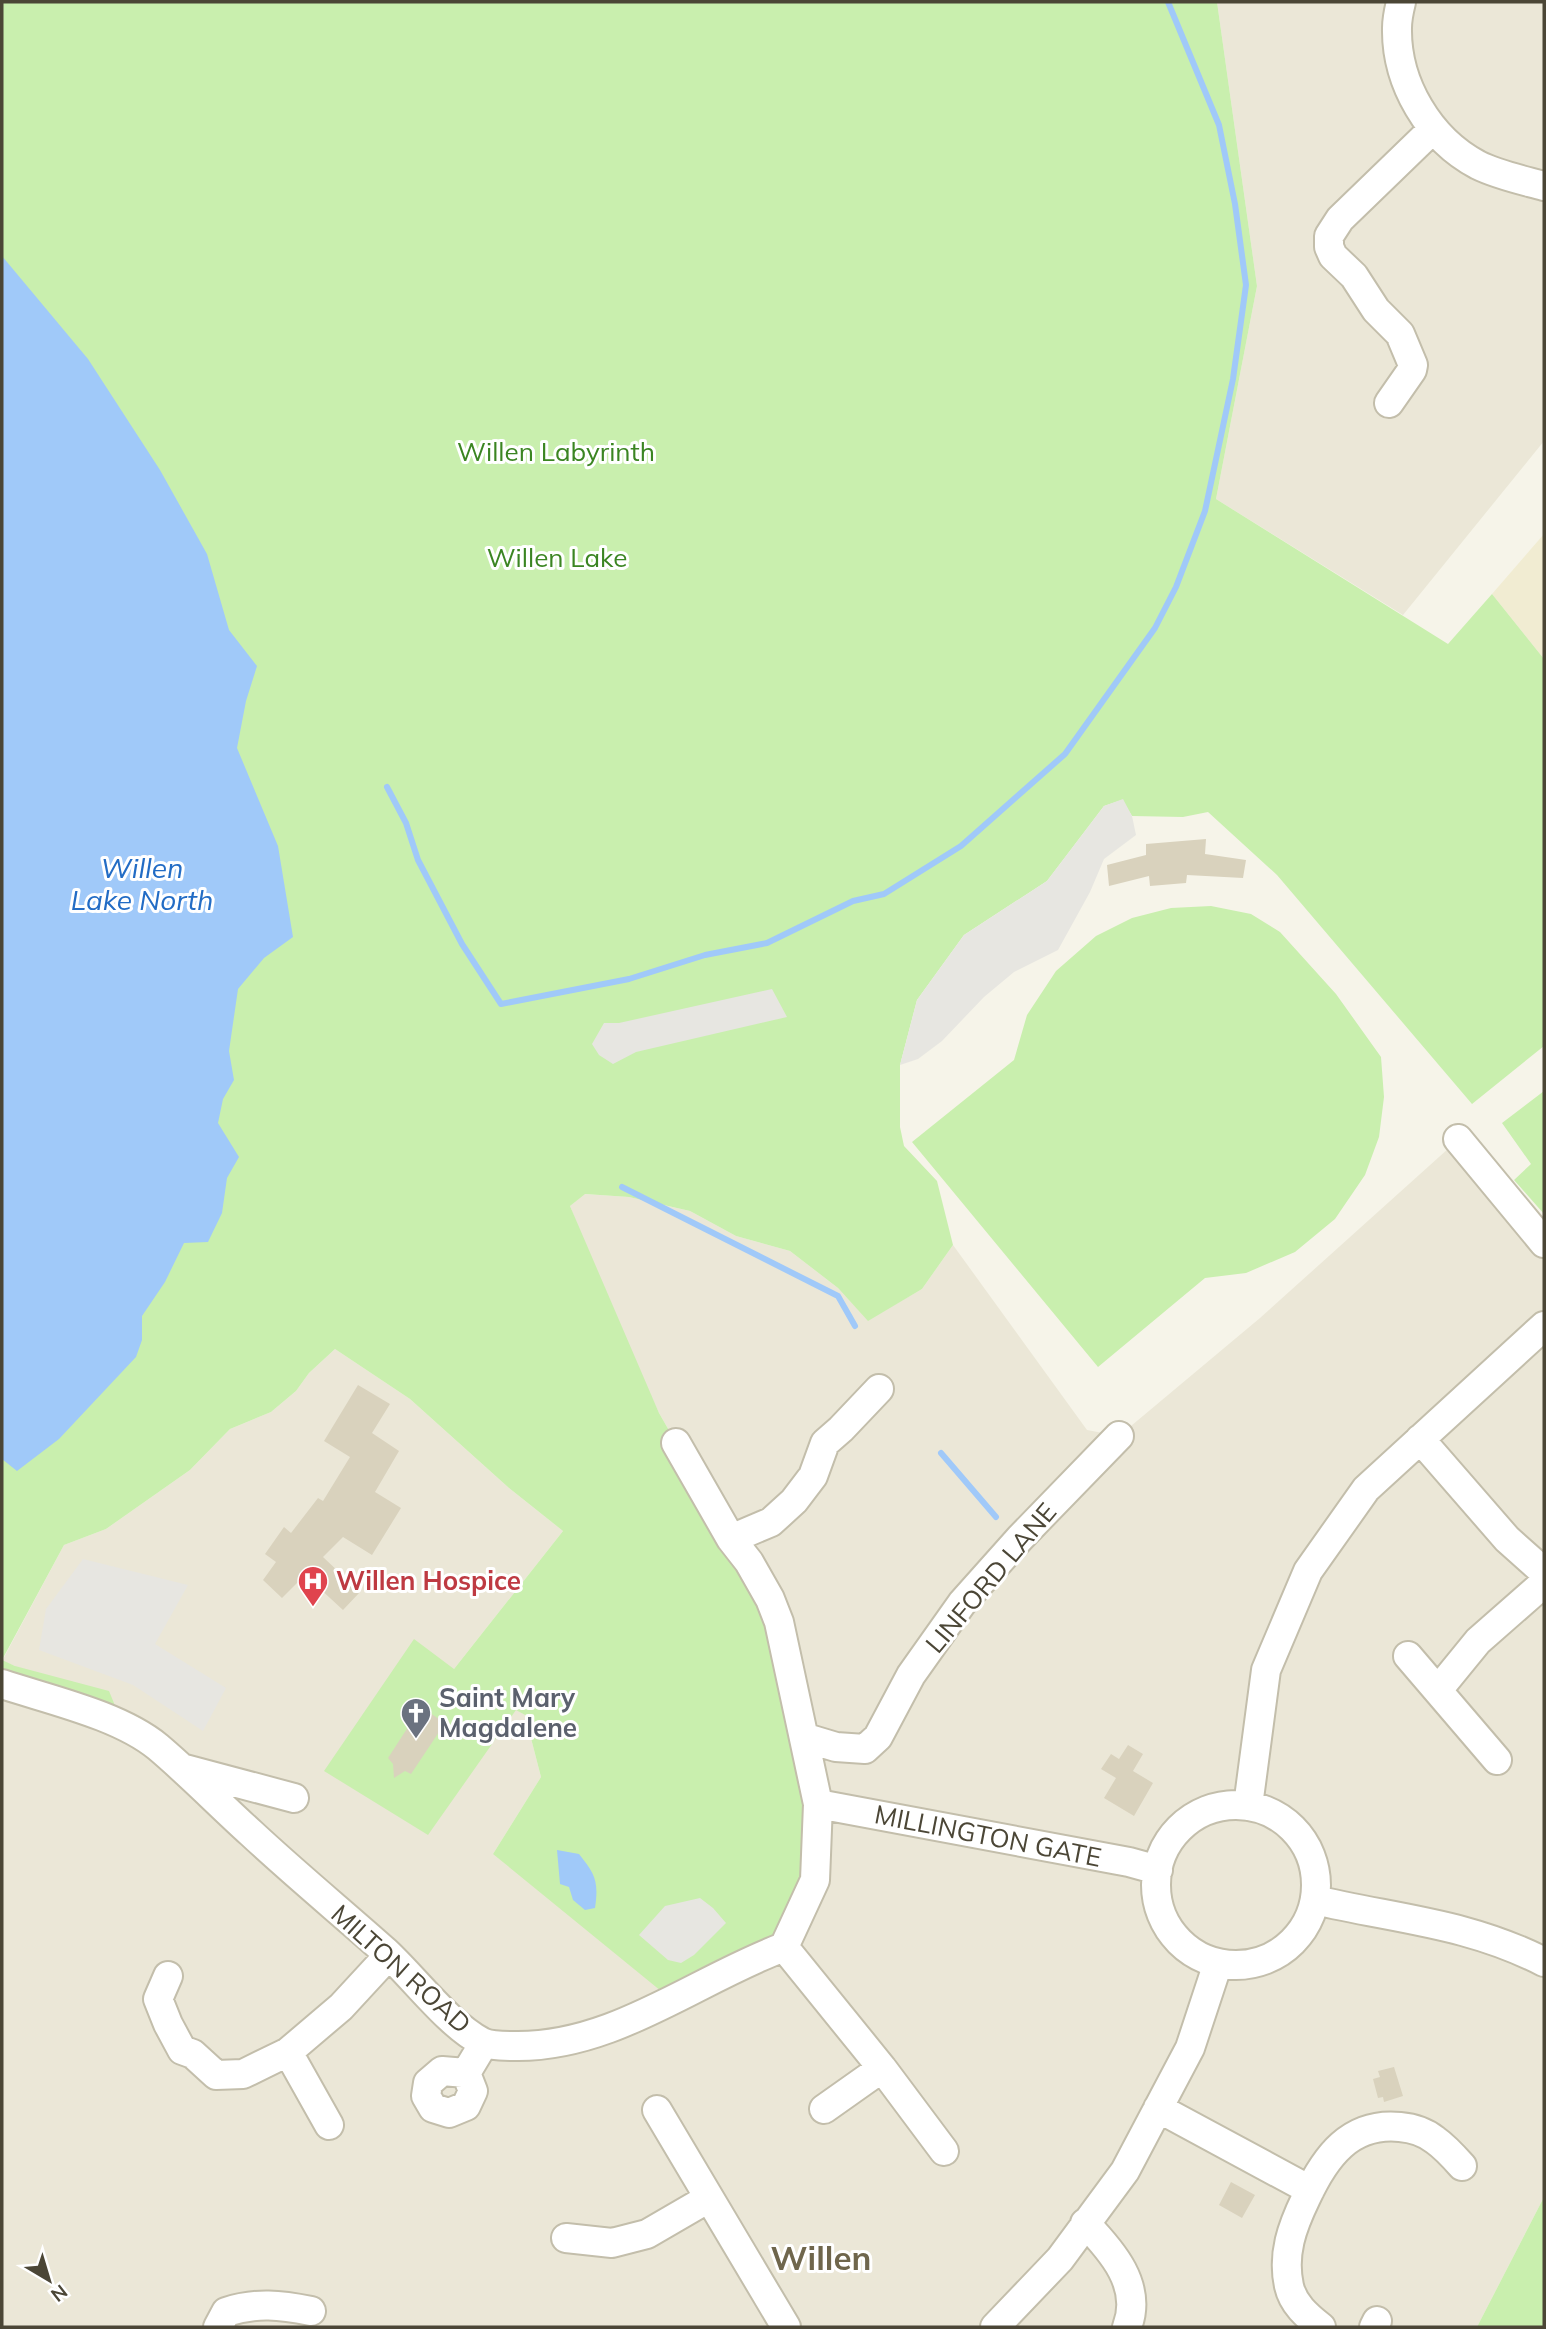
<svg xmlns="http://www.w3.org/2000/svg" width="1546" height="2329" viewBox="0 0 1546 2329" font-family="Mulish,sans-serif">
	<rect width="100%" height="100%" fill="#f6f4e9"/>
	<!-- residential -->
	<path fill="#ebe7d7" d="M1217,2L1544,3V441L1403,615L1216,499L1257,286Z
		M1449,1148L1544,1257V2197L1477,2327H2V1684L15,1666L2,1661L64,1545L106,1529L190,1470L230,1429L271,1412L296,1391L309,1373L335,1349L410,1399L509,1488L563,1531L454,1669L525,1715L541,1777L493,1854L779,1622L659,1413L614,1317L570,1206L584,1194L629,1197L690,1211L736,1236L790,1251L838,1288L868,1320L922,1289L953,1245L1087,1430L1119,1436L1260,1318Z"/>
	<!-- education -->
	<path fill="#f1ecd2" d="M1544,534V659L1492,594Z"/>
	<!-- green -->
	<path fill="#c9efae" d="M2,2H1217L1257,286L1216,499L1448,644L1492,594L1544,659V1046L1472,1104L1277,875L1208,812L1183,817L1132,816L1122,800L1104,806L1047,881L964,935L917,1000L900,1065V1127L904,1146L937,1181L953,1245L922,1289L868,1321L838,1288L790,1251L736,1236L690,1211L629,1197L585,1194L570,1206L659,1413L779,1622L815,1880L784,1947L672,2000L493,1854L541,1777L525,1715L516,1710L428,1835L324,1771L414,1639L454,1669L563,1531L509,1488L410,1399L335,1349L309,1373L296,1391L271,1412L230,1429L190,1470L106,1529L64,1545L2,1660L15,1666L109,1691L123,1725L2,1684Z
		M1211,906L1251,914L1280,932L1336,994L1381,1057L1384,1097L1379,1137L1365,1175L1335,1219L1295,1252L1246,1273L1205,1278L1098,1367L912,1142L1014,1060L1027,1015L1056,971L1096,936L1132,918L1171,908Z
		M1544,1091V1214L1514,1180L1531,1164L1502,1123Z
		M1544,2197V2327H1477Z"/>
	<!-- parking -->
	<path fill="#e7e6e1" d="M1123,799L1132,816L1136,835L1104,859L1090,892L1058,950L1014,972L984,997L942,1041L918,1059L900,1065L917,1000L964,935L1047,881L1104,806Z
		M772,989L787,1017L636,1052L613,1064L599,1055L592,1044L604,1023H619Z
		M83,1559L188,1585L155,1644L226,1688L203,1731L133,1685L39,1650L46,1609Z
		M700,1898L713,1908L726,1923L694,1955L681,1963L668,1960L639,1935L665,1906Z"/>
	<!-- water -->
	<path fill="#a0c9f9" d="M2,256L88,359L160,470L207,554L229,630L257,666L246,701L237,748L278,846L293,937L264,958L238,989L229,1051L234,1080L223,1099L218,1123L239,1157L227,1178L222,1213L208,1242L184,1243L165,1282L142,1316V1340L136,1357L59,1439L17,1471L2,1459Z
		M557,1850L579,1854C595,1874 599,1881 595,1908L585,1910L573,1900L569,1887L560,1884Z"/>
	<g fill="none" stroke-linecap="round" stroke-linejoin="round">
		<!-- stream -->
		<path stroke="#a0c9f9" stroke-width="6" d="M387,787L406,823L418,860L462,944L501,1004L629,979L705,955L767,943L853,901L884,894L961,846L1065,754L1155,628L1176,587L1205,511L1233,379L1246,285L1235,204L1219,125L1168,2
			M622,1187L838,1296L855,1326
			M941,1453L996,1517"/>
	</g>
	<!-- building -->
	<path fill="#d9d2bd" d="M1206,839L1205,854L1246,860L1243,878L1187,875L1186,883L1150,886L1149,876L1109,886L1107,865L1146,855V844Z
		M358,1385L390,1404L372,1433L399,1451L375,1492L401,1508L372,1555L343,1537L323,1557L360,1592L343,1610L305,1575L282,1598L263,1580L276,1562L265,1554L284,1527L291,1533L318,1498L323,1501L350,1457L324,1441Z
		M421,1707L445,1723L411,1774L405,1771L394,1778L393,1764L388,1758Z
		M1128,1745L1143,1754L1133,1771L1153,1783L1134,1816L1104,1798L1116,1778L1101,1769L1111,1754L1119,1759Z
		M1394,2067L1403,2096L1384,2102L1383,2097L1378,2098L1373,2079L1380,2077L1378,2071Z
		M1231,2182L1255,2195L1242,2218L1219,2205Z"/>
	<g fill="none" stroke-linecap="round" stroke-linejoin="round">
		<!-- minor casing -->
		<g stroke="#c3beab" stroke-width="32">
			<path id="minor" d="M1401,2C1399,10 1397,20 1397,28C1396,83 1429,139 1478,165C1498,175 1522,180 1544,186
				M1389,403L1412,370L1413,365L1400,334L1376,310L1354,276L1333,256L1329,247V236L1340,219L1432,130
				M1458,1139L1544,1243
				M1420,1439L1507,1539L1544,1572
				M731,1539L771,1522L794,1501L813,1476L825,1443L841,1429L879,1389
				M1408,1656L1497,1760
				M2,1684C50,1700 119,1715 158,1747C190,1774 220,1805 251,1833C295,1874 341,1912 386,1952C415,1979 448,2024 482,2042C490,2046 505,2046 514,2046C613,2048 695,1980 784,1947L815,1880L818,1804L779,1622L770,1599L749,1562L731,1539L676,1443
				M1438,1690L1478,1641L1544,1583
				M806,1738L836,1747L865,1749L878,1737L911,1675L962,1603L1020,1538L1119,1436
				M185,1769L294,1798
				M818,1804L1129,1862L1158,1870
				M1156 1885a80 80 0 1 1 160 0a80 80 0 1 1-160 0Z
				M1248,1806L1266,1670L1308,1571L1366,1489L1544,1326
				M1315,1900C1396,1919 1468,1923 1544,1962
				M784,1947L882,2068L944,2151
				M168,1976L158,1999L168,2024L182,2050L193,2054L216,2075L243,2074L288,2052L341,2007L389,1955
				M288,2052L329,2125
				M466,2073L442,2071L428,2083L426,2096L433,2108L449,2113L466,2106L473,2091L466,2073L484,2043
				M1158,2108L1310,2190
				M824,2109L882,2068
				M657,2110L786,2327
				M1085,2223C1112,2251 1143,2286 1127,2327
				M566,2238L612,2243L647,2234L709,2198
				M218,2327L226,2312C256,2302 281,2305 311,2311
				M995,2327L1060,2259L1125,2171L1190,2048L1218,1963
				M1321,2327C1307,2316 1293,2304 1289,2286C1282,2254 1292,2227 1306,2198C1325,2157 1350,2122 1400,2127C1412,2128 1425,2132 1435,2140C1445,2147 1454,2157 1462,2166
				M1374,2327L1377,2321"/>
		</g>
		<!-- minor -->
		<use href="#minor" stroke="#fff" stroke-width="28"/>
	</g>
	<!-- icons -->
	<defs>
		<g id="hospital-pin" transform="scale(1.575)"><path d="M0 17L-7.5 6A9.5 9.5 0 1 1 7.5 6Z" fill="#e0444e" stroke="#fff"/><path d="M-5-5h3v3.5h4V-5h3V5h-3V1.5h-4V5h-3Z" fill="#fff"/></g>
		<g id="church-pin" transform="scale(1.575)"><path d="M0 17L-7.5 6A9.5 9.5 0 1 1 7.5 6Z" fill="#6b7280" stroke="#fff"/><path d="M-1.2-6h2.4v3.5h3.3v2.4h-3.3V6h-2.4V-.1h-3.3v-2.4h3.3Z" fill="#fff"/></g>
	</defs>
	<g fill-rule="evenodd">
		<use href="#hospital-pin" x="313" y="1581"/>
		<use href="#church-pin" x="416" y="1713"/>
	</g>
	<g text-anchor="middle" stroke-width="6" stroke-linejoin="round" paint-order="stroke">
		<!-- park labels -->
		<g font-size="26" fill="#3b8522" stroke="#fff">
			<text x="556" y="461">Willen Labyrinth</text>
			<text x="557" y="567">Willen Lake</text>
		</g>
		<!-- street labels -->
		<g font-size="26" fill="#4b4636" stroke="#fff">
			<text transform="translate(991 1578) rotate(-50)" y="9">LINFORD LANE</text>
			<text transform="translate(988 1836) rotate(11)" y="9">MILLINGTON GATE</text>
			<text transform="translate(401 1969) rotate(42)" y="9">MILTON ROAD</text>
		</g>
		<!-- health labels -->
		<g font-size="26" font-weight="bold" fill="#be3a42" stroke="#fff" text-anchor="start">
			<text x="336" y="1590">Willen Hospice</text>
		</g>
		<!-- worship labels -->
		<g font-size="26" font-weight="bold" fill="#5b616d" stroke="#fff" text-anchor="start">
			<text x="439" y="1707">Saint Mary<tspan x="439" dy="30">Magdalene</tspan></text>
		</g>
		<!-- water labels -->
		<g font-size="28" font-style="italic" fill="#226cc5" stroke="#fff">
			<text x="142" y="878">Willen<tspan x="142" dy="32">Lake North</tspan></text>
		</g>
		<!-- district labels -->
		<g font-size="33" font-weight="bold" fill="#6f664c" stroke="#fff">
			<text x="821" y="2270">Willen</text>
		</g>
	</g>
	<!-- border -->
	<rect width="1546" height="2329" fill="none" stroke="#4b4636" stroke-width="7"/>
	<!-- north arrow -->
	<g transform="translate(49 2280) rotate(142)" stroke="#ffffff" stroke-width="5" paint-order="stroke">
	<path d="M0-5L12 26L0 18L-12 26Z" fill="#4b4636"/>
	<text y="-10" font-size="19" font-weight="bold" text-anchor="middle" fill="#4b4636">N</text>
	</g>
</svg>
